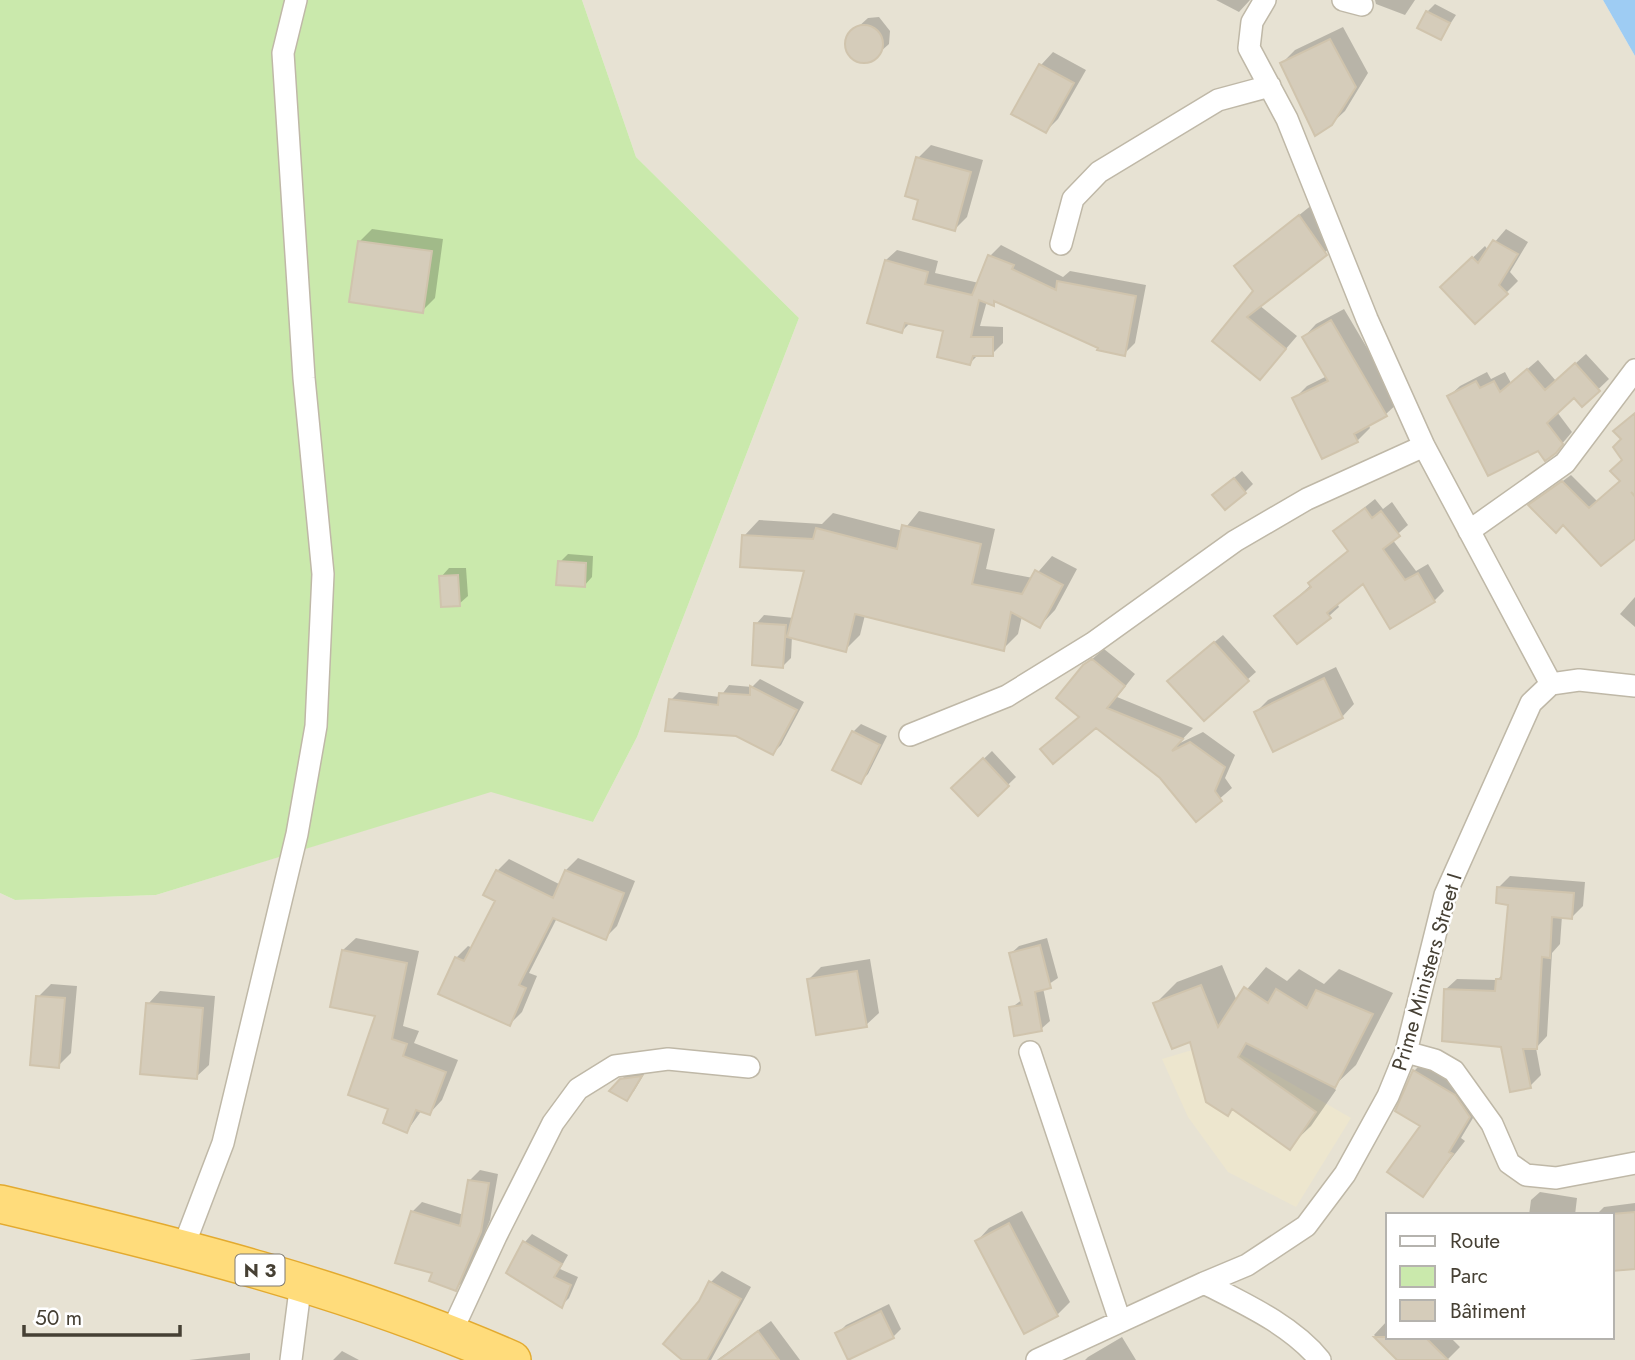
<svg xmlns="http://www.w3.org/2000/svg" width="1635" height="1360" viewBox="0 0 1635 1360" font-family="Jost,sans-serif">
	<rect width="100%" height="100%" fill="#f3f0e5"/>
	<!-- residential -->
	<path fill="#e7e2d3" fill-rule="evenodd" d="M582,0H1603L1635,56V1360H0V893L15,900L156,895L491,791L593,822L637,737L799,318L636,157ZM1388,1215H1612V1337H1388Z"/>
	<!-- education -->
	<path fill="#ede6ce" d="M1219,1042L1351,1118L1296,1207L1228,1172L1188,1117L1162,1059Z"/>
	<!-- green -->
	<path fill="#cae9ac" d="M0,0H582L636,157L799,318L637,737L593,822L491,792L156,895L15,900L0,893Z"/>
	<!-- water -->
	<path fill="#9eccf3" d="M1603,0H1635V56Z"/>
	<!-- shadow -->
	<path fill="#0003" d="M1216,0H1250L1239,12Z
		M1375,0H1415L1405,15L1376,4Z
		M1435,4L1456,15L1441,38L1427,12Z
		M879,17L890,31L889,44L869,62L855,60L847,49L848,36L868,18Z
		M1343,27L1368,73L1345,111L1331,124L1282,63L1295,50Z
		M1053,52L1086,70L1058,119L1046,131L1014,113L1041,65Z
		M931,145L983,160L967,217L955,229L920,199L918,158Z
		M1313,204L1339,241L1259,305L1297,336L1272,365L1215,341L1255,291L1236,266Z
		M372,229L443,239L435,298L422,311L360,241Z
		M1506,229L1528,242L1510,272L1518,281L1506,293L1442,287L1485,246L1488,250Z
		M1001,245L1063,277L1070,271L1146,285L1135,343L1124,354L1100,347L996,300L993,304L987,301L980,326L1003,327V343L992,354H979L970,363L946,330L911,322L902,331L886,260L897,250L938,261L935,273L979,283L990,256Z
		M1344,309L1399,402L1386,414L1368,424L1370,428L1357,441L1294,399L1307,386L1327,376L1304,337L1316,324Z
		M1586,354L1609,379L1582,405L1574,396L1557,412L1572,432L1555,452L1538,449L1449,396L1460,386L1487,372L1491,379L1505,372L1511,383L1538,360L1556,381Z
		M1635,414V536L1564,523L1530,505L1571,475L1597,501L1622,481L1623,440Z
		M1242,471L1253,484L1245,492L1223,487Z
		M1375,499L1383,509L1392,502L1408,525L1392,539L1416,571L1428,564L1444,591L1434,601L1364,581L1337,603L1339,607L1329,616H1277L1349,550L1335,531Z
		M919,511L995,529L986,569L1033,578L1052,556L1077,569L1055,610L1040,626L1022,616L1018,634L1003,649L865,615L860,635L845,650L792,636L791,658L783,666L756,624L764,615L794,618L807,570L744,536L759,520L822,524L833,513L903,531Z
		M568,554L593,556L592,577L584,586L560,562Z
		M449,568H466L468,596L459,604L441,577Z
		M1635,597V627L1620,614Z
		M1223,635L1256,672L1204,718L1177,673Z
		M1104,649L1135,674L1117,697L1193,728L1178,744L1203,732L1235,755L1225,778L1232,788L1196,819L1161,776L1096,726L1042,749L1080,716L1084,666Z
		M1336,667L1354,704L1342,717L1256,712L1268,700Z
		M760,679L804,702L781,745L773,753L671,700L679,692L720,697L729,685L752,687Z
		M861,724L887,736L868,774L860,782L853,732Z
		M992,751L1016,777L978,814L953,788Z
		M578,858L635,881L617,926L605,938L557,918L529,973L537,976L522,1012L510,1024L456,958L468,946L473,948L497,900V871L509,859L561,885L566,870Z
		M1510,876L1585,882L1583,906L1572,917L1562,916L1560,944L1552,953L1547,1036L1536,1048L1541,1075L1530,1086L1503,1046L1445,990L1457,979L1497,980L1503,974L1510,903L1499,887Z
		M356,938L419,951L403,1026L419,1031L414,1043L458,1060L442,1100L430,1113L422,1110L407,1131L391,1108L378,1015L343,950Z
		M1047,938L1058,978L1043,988L1050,1021L1041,1029L1011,1008L1023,999L1010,954L1019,946Z
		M870,959L879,1013L866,1025L808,980L821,967Z
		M1222,965L1237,1001L1266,967L1287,981L1299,969L1324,984L1339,969L1393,993L1356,1065L1333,1087L1336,1090L1311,1126L1289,1147L1233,1108L1228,1114L1191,1040L1155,1004L1177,982Z
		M51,984L77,986L71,1053L58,1066L38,997Z
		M160,991L215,996L209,1065L196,1077L148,1004Z
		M1427,1058L1482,1103L1461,1138L1465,1141L1423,1195L1422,1125L1397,1110L1414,1071Z
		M647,1069L634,1091L626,1099L621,1080L630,1071Z
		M480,1170L498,1174L490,1220L466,1278L456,1289L434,1272L412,1212L422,1202L464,1215L470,1180Z
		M1540,1192L1577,1198L1575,1215H1529L1531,1200Z
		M1635,1203V1267L1612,1215H1596L1604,1207Z
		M1022,1211L1070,1302L1057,1315L977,1241L989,1228Z
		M532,1234L568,1255L560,1269L578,1277L569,1298L561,1306L508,1273L525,1242Z
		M722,1271L751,1287L711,1360H685L701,1302L711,1282Z
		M889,1304L901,1329L893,1337L838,1333L846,1325Z
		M1388,1320V1337H1450L1460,1347L1447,1360H1400L1374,1335Z
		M771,1321L800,1360H717Z
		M1122,1337L1136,1360H1085L1088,1357Z
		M342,1351L359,1360H333Z
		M250,1353V1360H189Z"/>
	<!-- building -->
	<path fill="#d5ccba" stroke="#d0c4ad" stroke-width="2" d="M1426,11L1450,23L1441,40L1417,28Z
		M845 44a19 19 0 1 1 38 0a19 19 0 1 1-38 0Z
		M1330,39L1356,87L1332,125L1315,136L1280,63Z
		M1039,64L1074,83L1046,133L1011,114Z
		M916,157L971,172L955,231L913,219L918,200L905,196Z
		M1299,215L1327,255L1247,317L1286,349L1260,380L1212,341L1253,291L1234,266Z
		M1493,240L1518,254L1499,285L1508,294L1475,324L1440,287L1472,257L1478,263Z
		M358,241L432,251L423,313L349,302Z
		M988,255L1014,265L1012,269L1056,290L1057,281L1136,296L1125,356L1097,350L1098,348L994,301V306L979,300L971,337H993V356H973L970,365L937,357L943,331L905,323L902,333L867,323L885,260L928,272L925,284L972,295Z
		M1331,320L1387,416L1354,434L1358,442L1322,459L1292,398L1328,381L1302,337Z
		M1575,363L1600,391L1582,407L1574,398L1547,423L1563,444L1556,453L1545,461L1538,451L1488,476L1447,396L1476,381L1480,388L1494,381L1500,392L1527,369L1545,390Z
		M1635,413V496L1631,492L1635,497V539L1601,566L1563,525L1556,533L1528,505L1562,481L1589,508L1620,481L1610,471L1622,460L1613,447L1621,439L1613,431Z
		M1234,478L1246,493L1225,510L1212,495Z
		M1365,508L1372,518L1381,511L1400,536L1383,549L1405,580L1418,573L1435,602L1390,629L1363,584L1327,613L1331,618L1297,644L1274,616L1311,587L1308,583L1348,551L1333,531Z
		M902,525L981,544L972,584L1022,594L1035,570L1063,585L1040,628L1011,612L1004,651L855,614L846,652L787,637L804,571L740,567L742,535L813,539L816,528L897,549Z
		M558,561L586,563L585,587L556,585Z
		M458,575L460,606L441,607L439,576Z
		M754,623L786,625L783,668L752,665Z
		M1214,642L1249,681L1204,721L1167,681Z
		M1092,659L1125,686L1107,708L1183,739L1172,751L1190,742L1225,767L1215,791L1222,801L1196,822L1160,778L1096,728L1053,764L1040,749L1079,717L1056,698L1083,665Z
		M1324,678L1343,718L1273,752L1254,712Z
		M750,686L797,710L773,755L736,736L665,731L669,699L718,705L719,693L750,695Z
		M852,731L880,745L861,784L832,770Z
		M983,758L1009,786L978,816L951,788Z
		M496,870L553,898L565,870L624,893L606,940L553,918L519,985L526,988L510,1026L438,994L455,957L464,961L495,901L483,895Z
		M1497,887L1574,893L1572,919L1552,917L1550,958L1542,957L1537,1049H1523L1531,1088L1510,1092L1501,1047L1442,1041L1444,989L1495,991L1496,979H1501L1508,905L1496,903Z
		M1040,945L1051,988L1035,992L1042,1031L1014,1036L1009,1007L1022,1005L1009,953Z
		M342,950L407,963L392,1039L407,1044L403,1056L446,1072L430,1115L416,1110L407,1133L383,1123L388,1109L348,1095L375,1016L330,1007Z
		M857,971L867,1027L816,1035L807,979Z
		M1201,985L1218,1027L1244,987L1268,1003L1276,989L1307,1008L1316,990L1373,1014L1335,1088L1246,1043L1238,1057L1316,1112L1290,1150L1232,1109L1228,1116L1206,1102L1190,1042L1172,1049L1153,1003Z
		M36,996L65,998L59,1068L30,1065Z
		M146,1003L203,1008L197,1079L140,1074Z
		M1413,1070L1455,1095L1470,1117L1449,1152L1453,1154L1423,1197L1387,1172L1420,1126L1395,1111Z
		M642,1076L627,1101L609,1091L620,1079Z
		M468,1180L489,1183L481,1232L456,1291L429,1281L432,1273L395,1263L411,1211L460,1226Z
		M1635,1212V1269L1612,1271V1214Z
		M1009,1223L1058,1316L1024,1334L975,1241Z
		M523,1241L562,1264L554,1277L571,1285L562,1308L506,1273Z
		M709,1281L741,1299L707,1360H682L663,1344L699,1301Z
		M881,1311L894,1338L848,1360L835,1333Z
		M758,1331L779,1360H719Z
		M1374,1337H1425L1448,1360H1397Z"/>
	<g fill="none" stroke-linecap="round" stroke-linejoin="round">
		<!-- minor casing -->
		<g stroke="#bfb8a7" stroke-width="24">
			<path id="minor" d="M1265,0L1252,22L1249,48L1287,119L1367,319L1424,446L1551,684
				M1343,0L1362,5
				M1061,244L1073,199L1099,172L1218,100L1270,86
				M1469,531L1565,463L1635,370
				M910,735L1007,696L1093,643L1235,541L1307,499L1424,446
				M1030,1052L1120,1321
				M1406,1052L1435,1060L1454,1071L1492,1124L1509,1163L1526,1175L1556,1178L1635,1163
				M183,1248L223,1143L297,834L316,726L323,574L304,378L283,53L296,0
				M1204,1283L1247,1265L1306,1226L1345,1174L1388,1096L1406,1052L1445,895L1531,703L1551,684L1579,680L1635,686
				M451,1333L496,1236L553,1123L578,1089L615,1066L668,1059L749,1067
				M291,1360L301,1282
				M1037,1360L1204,1283C1243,1303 1292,1325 1320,1360"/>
		</g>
		<!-- trunk casing -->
		<g stroke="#e3aa2f" stroke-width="40">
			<path id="trunk" d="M0,1204C174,1245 348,1288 512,1360"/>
		</g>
		<!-- minor -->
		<use href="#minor" stroke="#fff" stroke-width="21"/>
		<!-- trunk -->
		<use href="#trunk" stroke="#ffdc7b" stroke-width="37"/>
	</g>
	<g text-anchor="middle" stroke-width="5" stroke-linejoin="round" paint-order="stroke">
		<!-- shield labels -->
		<rect fill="#fff" stroke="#7e7971" stroke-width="2" x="235.5" y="1254.5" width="49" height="31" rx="5"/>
		<g font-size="19" font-weight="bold" fill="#464034">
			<text x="260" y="1277">N 3</text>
		</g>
		<!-- street labels -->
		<g font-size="21" fill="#464034" stroke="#fff">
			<text transform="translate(1427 972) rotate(-74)" y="7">Prime Ministers Street I</text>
		</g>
	</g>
	<!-- legend -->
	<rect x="1386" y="1213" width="228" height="126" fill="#ffffff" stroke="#b5b3ae" stroke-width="2"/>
	<rect x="1400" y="1236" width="35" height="10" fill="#ffffff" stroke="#b5b3ae" stroke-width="2"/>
	<text x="1450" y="1248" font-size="21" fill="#464034">Route</text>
	<rect x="1400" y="1266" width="35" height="21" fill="#cae9ac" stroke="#b5b3ae" stroke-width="2"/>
	<text x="1450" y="1283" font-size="21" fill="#464034">Parc</text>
	<rect x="1400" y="1300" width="35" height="21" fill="#d5ccba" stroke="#b5b3ae" stroke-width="2"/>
	<text x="1450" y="1318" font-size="21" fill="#464034">Bâtiment</text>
	<!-- scale -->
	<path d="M24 1325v10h156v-10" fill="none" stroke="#464034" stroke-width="3.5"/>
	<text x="35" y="1325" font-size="21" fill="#464034" stroke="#ffffff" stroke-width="5" paint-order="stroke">50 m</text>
</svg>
